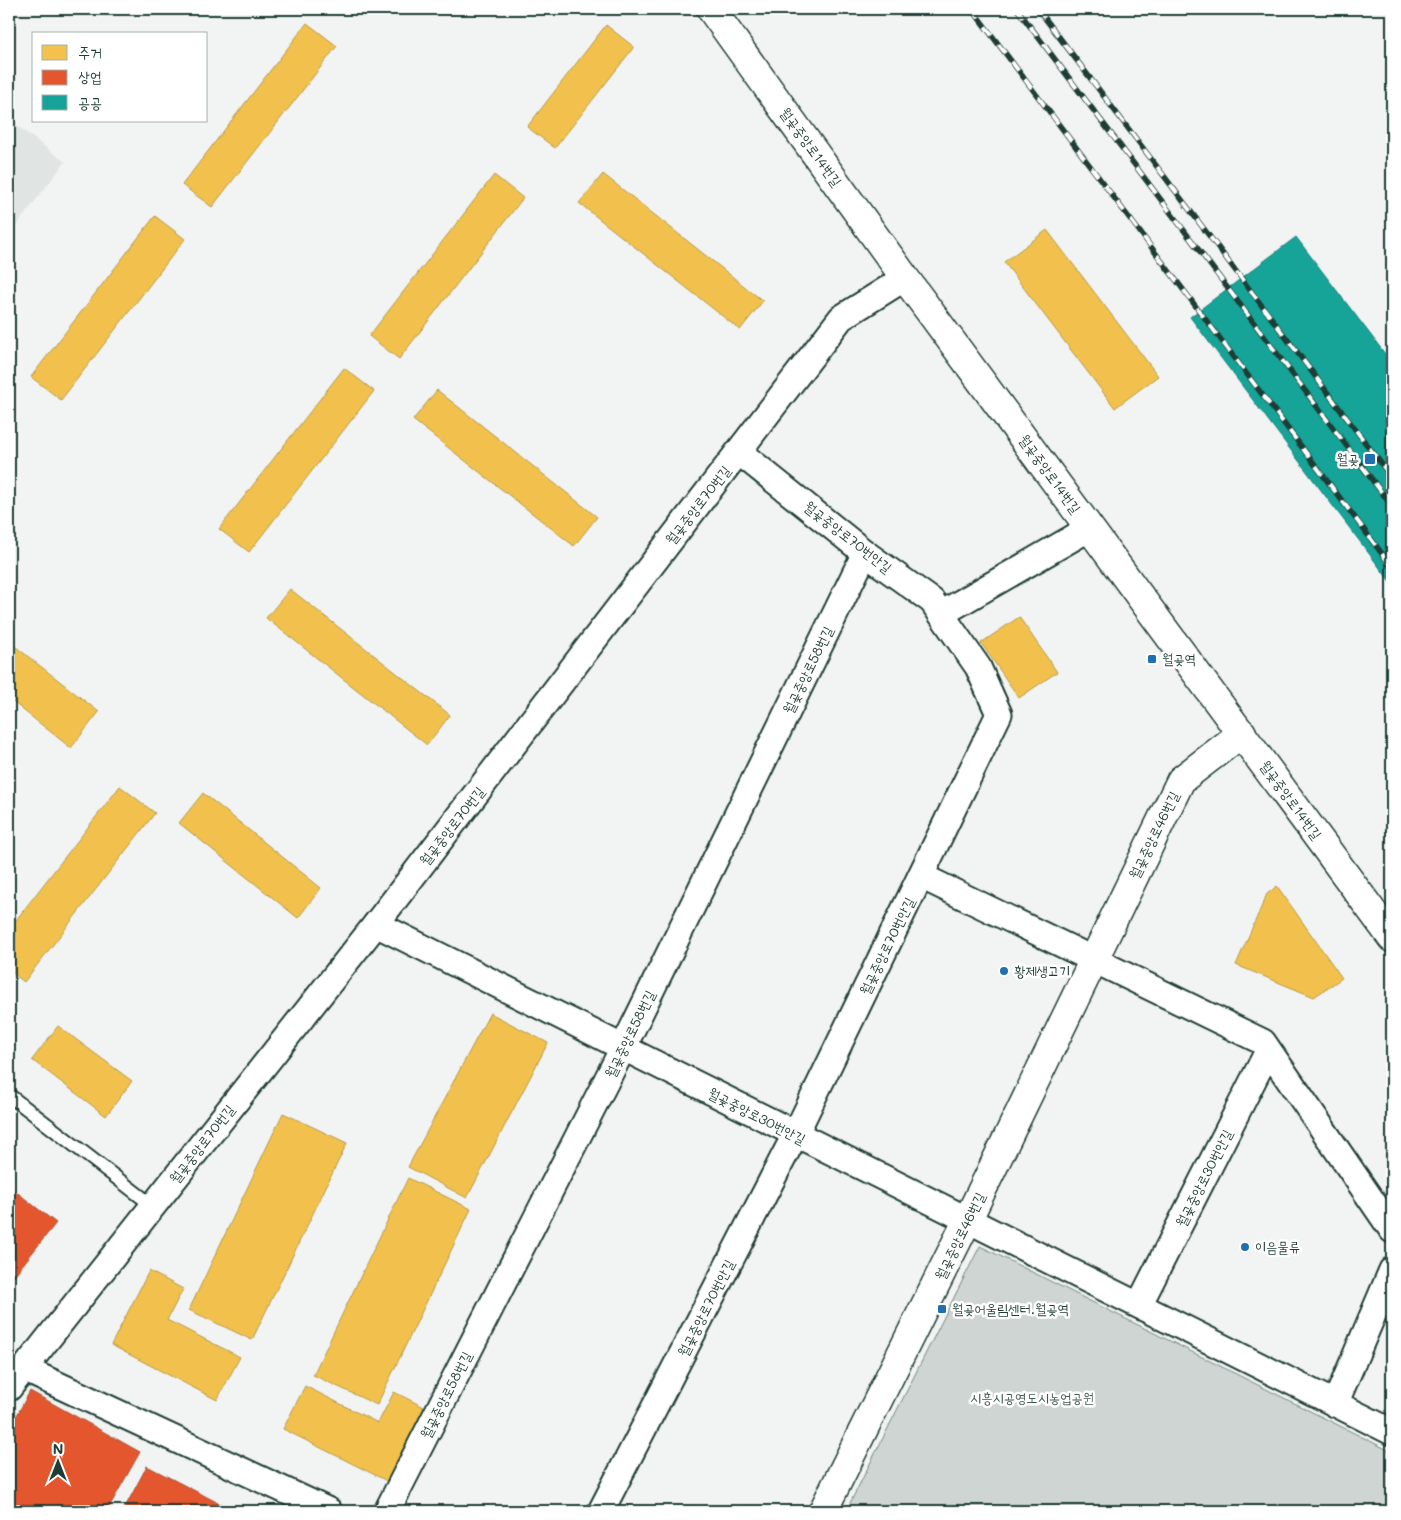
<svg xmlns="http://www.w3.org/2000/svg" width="1401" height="1520" font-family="Mali,'Poor Story',sans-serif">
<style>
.built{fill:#e0e4e3}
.green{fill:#ced5d3;stroke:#768984}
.homes{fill:#f2c14e;stroke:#b39946}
.shops{fill:#e4572e;stroke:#a94f30}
.public{fill:#17a398;stroke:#19847a}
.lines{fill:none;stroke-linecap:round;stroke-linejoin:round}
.service-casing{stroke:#1f3d34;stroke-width:16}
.minor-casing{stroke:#1f3d34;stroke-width:29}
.tertiary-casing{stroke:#1f3d34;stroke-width:31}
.service{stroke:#fff;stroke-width:12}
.minor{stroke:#fff;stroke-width:25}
.tertiary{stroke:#fff;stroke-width:28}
.rail-casing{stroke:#1f3d34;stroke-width:5.5}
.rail{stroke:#fff;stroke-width:4;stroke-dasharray:11;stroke-linecap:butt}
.poi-dot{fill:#1f6fb2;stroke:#fff;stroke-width:2}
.labels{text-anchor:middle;stroke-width:5;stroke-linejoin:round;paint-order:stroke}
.street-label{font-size:14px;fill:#1f3d34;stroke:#fff}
.poi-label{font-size:14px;fill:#1f3d34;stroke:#fff;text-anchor:start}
.park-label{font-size:14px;fill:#425b54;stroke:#fff}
</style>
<rect width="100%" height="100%" fill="#f2f3f3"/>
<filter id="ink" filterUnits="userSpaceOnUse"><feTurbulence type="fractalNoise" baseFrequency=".02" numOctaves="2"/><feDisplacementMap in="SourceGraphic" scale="10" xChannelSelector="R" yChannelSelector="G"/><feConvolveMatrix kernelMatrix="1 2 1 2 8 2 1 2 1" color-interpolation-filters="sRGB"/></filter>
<g filter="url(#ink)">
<path class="built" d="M9,120l56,42 -56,73z"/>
<path class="green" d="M980,1246l412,206v59h-546z"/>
<g class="homes">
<path d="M307,23l30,23 -125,161 -30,-22z"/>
<path d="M606,25l28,22 -79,101 -28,-21z"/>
<path d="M603,174l160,127 -23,29 -161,-127z"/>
<path d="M494,175l29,23 -124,161 -30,-23z"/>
<path d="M155,216l30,23 -124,161 -30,-23z"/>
<path d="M1047,230l111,146 -43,32 -111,-146z"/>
<path d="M344,368l30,23 -125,161 -30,-23z"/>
<path d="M437,390l160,127 -23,29 -161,-126z"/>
<path d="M290,589l160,126 -23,30 -161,-127z"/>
<path d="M1019,617l38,55 -38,26 -38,-55z"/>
<path d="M16,647l83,65 -28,36 -62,-49v-43z"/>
<path d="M120,786l35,27 -131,169 -15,-12v-41z"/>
<path d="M203,793l118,95 -23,30 -119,-95z"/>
<path d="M1277,886l65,92 -28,19 -78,-32 31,-71z"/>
<path d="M490,1013l58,30 -81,155 -59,-31z"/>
<path d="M58,1026l74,55 -26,35 -74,-56z"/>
<path d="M283,1113l64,30 -95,197 -63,-30z"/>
<path d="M408,1178l63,31 -94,196 -64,-30z"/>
<path d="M149,1271l34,18 -16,31 73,37 -23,43 -106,-55z"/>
<path d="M305,1386l73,37 16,-31 34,17 -37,74 -108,-54z"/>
</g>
<g class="shops">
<path d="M9,1186l47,37 -47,59z"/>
<path d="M30,1391l110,61 -33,59h-98v-81z"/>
<path d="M147,1466l87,45h-111z"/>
</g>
<path class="public" d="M1296,237l96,126v221l-202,-267z"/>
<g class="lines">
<defs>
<path id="service" d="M9,1095l144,111"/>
<g id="minor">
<path d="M941,614l149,-86"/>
<path d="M921,876l342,166 129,188"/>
<path d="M376,924l1016,508"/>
<path d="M1139,1305l129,-254"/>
<path d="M24,1369l305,142"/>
<path d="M9,1388l367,-464 465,-606 64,-40"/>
<path d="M1335,1404l57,-134"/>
<path d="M387,1511l236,-463 242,-495"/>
<path d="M601,1511l194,-376 204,-421 -21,-47 -46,-66 -67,-48 -126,-101"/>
</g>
<g id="tertiary">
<path d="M711,9l194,269 487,660"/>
<path d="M823,1511l144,-290 214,-441 61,-47"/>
</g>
</defs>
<use href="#service" class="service-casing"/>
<use href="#minor" class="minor-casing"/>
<use href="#tertiary" class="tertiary-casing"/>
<use href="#service" class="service"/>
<use href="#minor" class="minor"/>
<use href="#tertiary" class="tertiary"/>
<defs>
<g id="rail">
<path d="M972,9l420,558"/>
<path d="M1017,9l375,497"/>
<path d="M1038,9l354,469"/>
</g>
</defs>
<use href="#rail" class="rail-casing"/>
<use href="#rail" class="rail"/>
</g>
</g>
<g class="poi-dot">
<rect x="1364" y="453" width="12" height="12" rx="2.5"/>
<rect x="1147" y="654" width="10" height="10" rx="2.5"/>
<circle cx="1004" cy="971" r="5"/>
<circle cx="1245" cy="1247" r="5"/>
<rect x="937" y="1304" width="10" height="10" rx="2.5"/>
</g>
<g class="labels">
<g class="street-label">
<text transform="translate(811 147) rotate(54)" y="5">월곶중앙로14번길</text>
<text transform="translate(1050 474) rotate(54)" y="5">월곶중앙로14번길</text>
<text transform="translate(698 505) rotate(-52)" y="5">월곶중앙로70번길</text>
<text transform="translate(848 537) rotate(38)" y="5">월곶중앙로70번안길</text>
<text transform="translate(808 670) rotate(-64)" y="5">월곶중앙로58번길</text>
<text transform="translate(1291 800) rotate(54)" y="5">월곶중앙로14번길</text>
<text transform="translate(452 826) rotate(-52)" y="5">월곶중앙로70번길</text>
<text transform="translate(1154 835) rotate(-64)" y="5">월곶중앙로46번길</text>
<text transform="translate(887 946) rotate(-64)" y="5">월곶중앙로70번안길</text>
<text transform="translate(630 1034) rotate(-64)" y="5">월곶중앙로58번길</text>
<text transform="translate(757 1116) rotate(27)" y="5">월곶중앙로30번안길</text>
<text transform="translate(202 1144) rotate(-52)" y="5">월곶중앙로70번길</text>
<text transform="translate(1204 1178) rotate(-63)" y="5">월곶중앙로30번안길</text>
<text transform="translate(960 1236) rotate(-64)" y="5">월곶중앙로46번길</text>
<text transform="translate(706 1308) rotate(-63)" y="5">월곶중앙로70번안길</text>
<text transform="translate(446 1395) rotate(-63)" y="5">월곶중앙로58번길</text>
</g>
<g class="poi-label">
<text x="1359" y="464" text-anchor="end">월곶</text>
<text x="1162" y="664">월곶역</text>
<text x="1014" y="976">황제생고기</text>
<text x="1255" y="1252">이음물류</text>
<text x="952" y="1314">월곶어울림센터.월곶역</text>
</g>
<g class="park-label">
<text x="1032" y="1403">시흥시공영도시농업공원</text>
</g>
</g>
<rect width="1401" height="1520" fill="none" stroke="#fff" stroke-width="30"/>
<rect x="15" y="15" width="1371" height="1490" fill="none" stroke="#1f3d34" stroke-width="2" filter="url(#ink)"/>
<rect x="32" y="32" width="175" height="90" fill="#ffffff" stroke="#a5b1ae"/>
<rect x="42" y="45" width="25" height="15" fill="#f2c14e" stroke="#a5b1ae"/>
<text x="78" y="58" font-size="15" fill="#1f3d34">주거</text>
<rect x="42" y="70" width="25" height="15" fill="#e4572e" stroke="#a5b1ae"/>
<text x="78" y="82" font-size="15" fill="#1f3d34">상업</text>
<rect x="42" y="95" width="25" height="15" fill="#17a398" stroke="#a5b1ae"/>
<text x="78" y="108" font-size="15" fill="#1f3d34">공공</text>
<g transform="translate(58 1462)" stroke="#ffffff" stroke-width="4" paint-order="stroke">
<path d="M0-4L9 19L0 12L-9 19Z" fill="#1f3d34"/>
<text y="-8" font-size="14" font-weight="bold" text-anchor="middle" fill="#1f3d34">N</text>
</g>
</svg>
